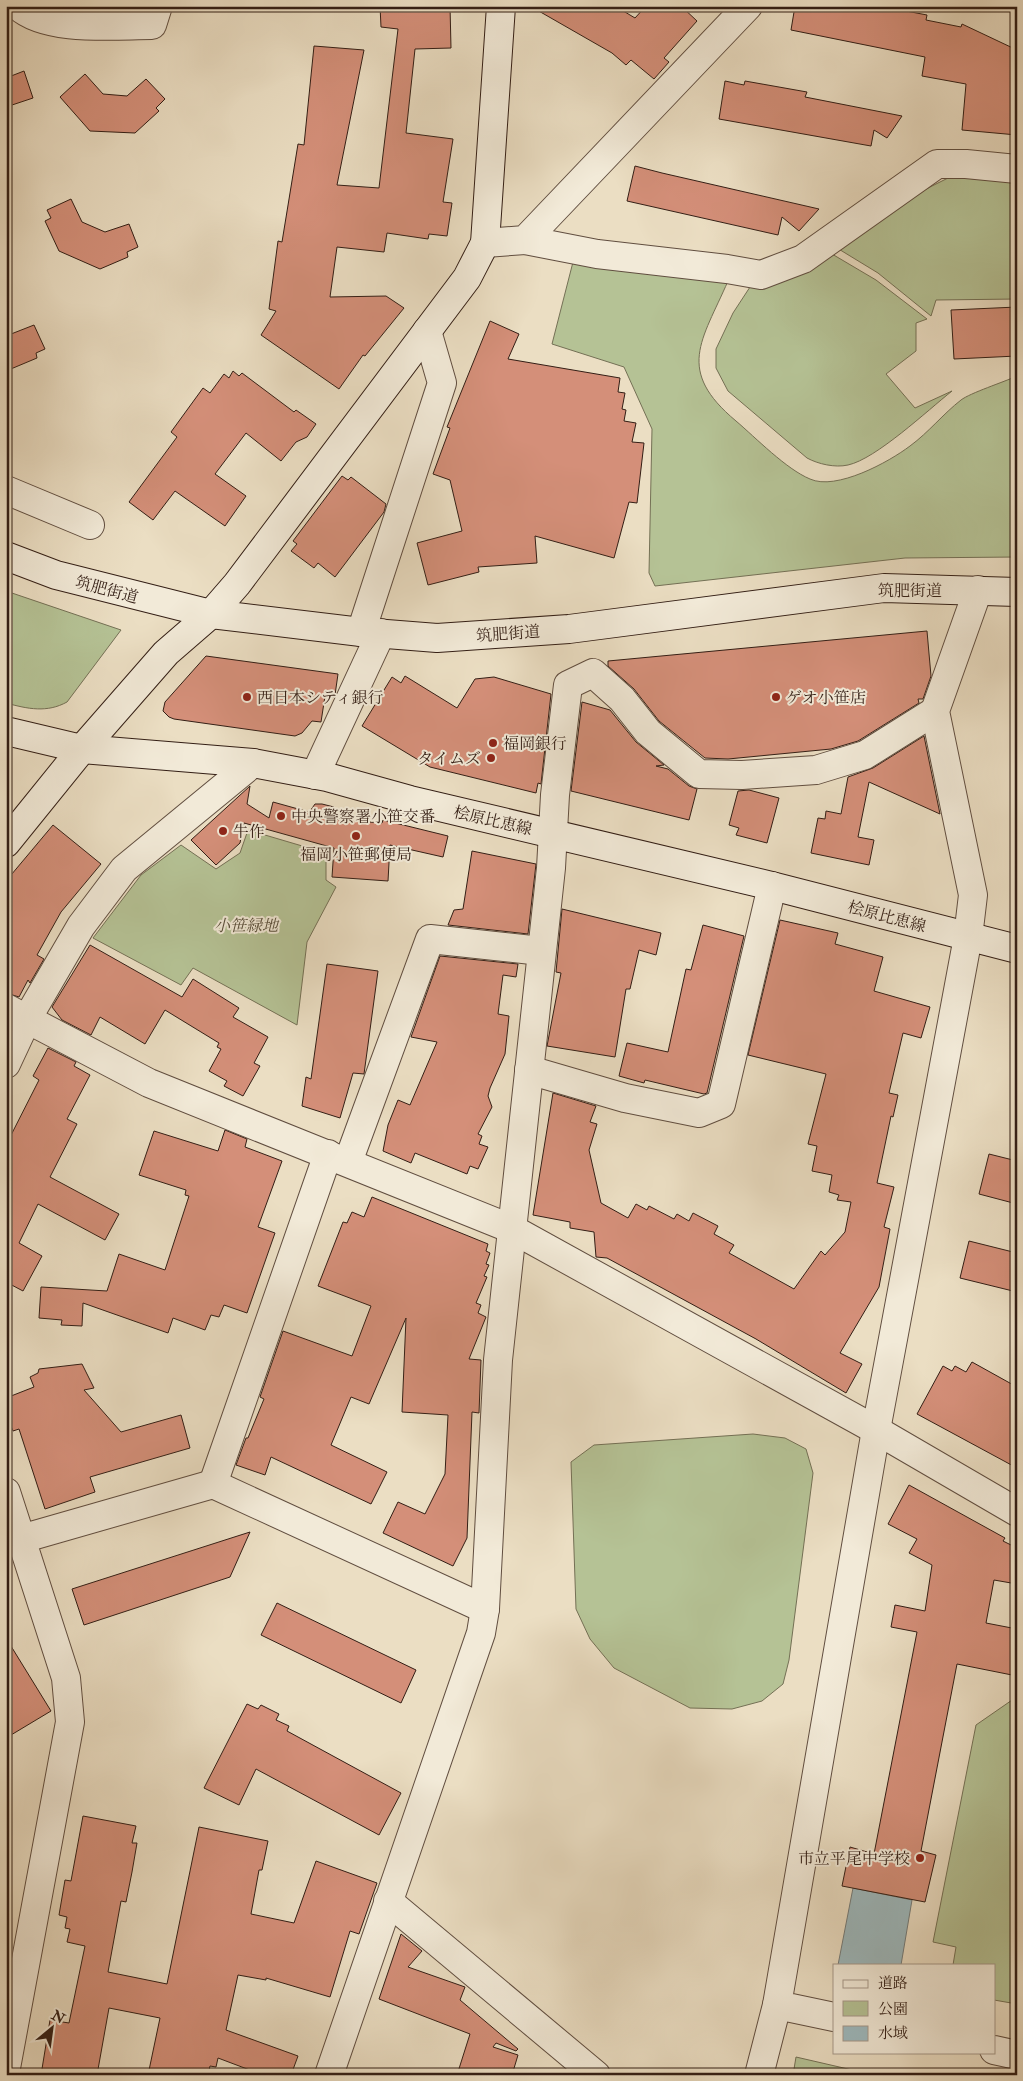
<svg xmlns="http://www.w3.org/2000/svg" width="1023" height="2081" font-family="'IM FELL Double Pica','Noto Serif JP',serif">
<style>
.green{fill:#b5c295;stroke:#747055}
.water{fill:#9db9be;stroke:#737b7a}
.building{fill:#d48f79;stroke:#331e15}
.lines{fill:none;stroke-linecap:round;stroke-linejoin:round}
.street-casing{stroke:#614e40;stroke-width:30}
.secondary-casing{stroke:#331e15;stroke-width:30}
.street{stroke:#f2ead8;stroke-width:28}
.secondary{stroke:#f2ead8;stroke-width:28}
.poi-dot{fill:#8f2418;stroke:#f2ead8;stroke-width:2}
.labels{text-anchor:middle;stroke-width:4;stroke-linejoin:round;paint-order:stroke}
.street-label{font-size:16px;fill:#331e15;stroke:#f2ead8}
.poi-label{font-size:16px;fill:#331e15;stroke:#f2ead8;text-anchor:start}
.park-label{font-size:16px;font-style:italic;fill:#5a4f3b;stroke:#f2ead8}
</style>
<rect width="100%" height="100%" fill="#ebdec3"/>
<filter id="stains"><feTurbulence type="fractalNoise" baseFrequency=".004" numOctaves="4"/><feColorMatrix values="0 0 0 0 .2 0 0 0 0 .09 0 0 0 0 .02 0 0 0 .5 -.17"/></filter>
<radialGradient id="worn" r=".72"><stop offset=".6" stop-color="#630" stop-opacity="0"/><stop offset="1" stop-color="#630" stop-opacity=".3"/></radialGradient>
<g class="green">
<path d="M950,177l67,5v117l-81,1 -5,16 -53,-43 -41,-25 89,-59z"/>
<path d="M832,254l44,26 51,39 -11,4v28l-30,23 29,34 37,-17c-24,19 -76,68 -104,74 -13,3 -30,-1 -41,-7l-79,-67 -12,-23v-19l17,-36 17,-26z"/>
<path d="M573,262l155,19c-26,60 -53,89 8,140 20,17 50,48 74,58 26,12 79,-17 100,-33 19,-14 33,-32 51,-46 9,-7 43,-18 56,-24v181l-112,1 -250,28 -6,-13 3,-144 -28,-62 -72,-23z"/>
<path d="M6,591l115,39 -54,72c-20,11 -39,7 -61,1z"/>
<path d="M248,830l78,23v27l10,7 -29,55 -10,83 -104,-57 -12,17 -88,-47 48,-63 40,-30 35,24 24,-16z"/>
<path d="M753,1434l32,4 21,11 7,24 -24,187 -6,24 -21,17 -30,8 -42,-1 -76,-40 -24,-29 -14,-30 -5,-147 23,-17z"/>
<path d="M1015,1698h2v306l-23,-4v-35h-41l3,-18 -23,-5 43,-217z"/>
<path d="M796,2057l78,18h-81z"/>
</g>
<path class="water" d="M853,1888l59,12 -11,65h-63z"/>
<g class="building">
<path d="M380,6h70l1,42 -36,1 -9,84 47,6 -10,63 9,1 -5,33 -18,-2 -1,5 -41,-6 -3,19 -47,-5 -7,50 56,-1 18,12 -39,48 -2,-1 -24,34 -78,-54 15,-24 -7,-2 9,-68 4,1 16,-98 6,1 10,-99 50,4 -27,135 42,3 19,-159 -17,-2z"/>
<path d="M530,6h85l20,12 11,-12h35l16,15 -33,37 5,4 -15,17 -23,-19 -5,5 -14,-12z"/>
<path d="M795,6h85l47,9 -1,5 35,7 1,-3 55,26v85l-55,-5 4,-46 -44,-8 3,-19 -134,-27z"/>
<path d="M24,71l9,27 -27,9v-29z"/>
<path d="M85,74l18,20 24,2 19,-17 19,20 -9,9 3,3 -24,22 -45,-2 -30,-34z"/>
<path d="M725,81l19,4 1,-4 62,11 -2,5 97,19 -15,22 -13,-8 -3,16 -152,-27z"/>
<path d="M635,166l27,7 157,36 -20,22 -17,-14 -4,18 -151,-34z"/>
<path d="M71,199l11,23 23,10 24,-8 9,23 -11,5 1,5 -28,12 -41,-18 -14,-30 6,-3 -4,-8z"/>
<path d="M1017,307v49l-63,3 -3,-49z"/>
<path d="M490,321l29,13 -11,25 112,19 -2,14 7,1 -3,16 4,1 -2,11 12,2 -4,19 12,1 -7,60 -8,-1 -15,56 -79,-22 2,27 -59,4 1,5 -51,13 -11,-42 45,-12 -12,-51 -17,-6 17,-46 -3,-1z"/>
<path d="M34,325l11,24 -9,4 1,5 -31,13v-35z"/>
<path d="M233,371l6,5 3,-3 52,39 2,-2 20,14 -9,13 -11,5 -15,19 -35,-28 -31,41 31,22 -21,30 -50,-35 -22,29 -24,-18 48,-65 -6,-5 32,-44 7,5 14,-19 5,4z"/>
<path d="M342,476l6,4 3,-3 35,27 -2,8 -49,65 -17,-14 -4,5 -23,-17 6,-7 -4,-3z"/>
<path d="M927,631l4,45 -8,23h-5l1,4 -61,38 -27,8 -103,10 -23,-1 -46,-37 -25,-32 -26,-23v-5z"/>
<path d="M206,656l132,18 -3,21 -1,2 -9,-1 -4,26 -9,-1 -10,12 -7,3 -121,-17 -5,-2 -6,-6 2,-9z"/>
<path d="M405,676l52,32 18,-29 19,-2 57,17 -10,90 -3,-1 -2,10 -106,-26 -68,-41 30,-49 9,6z"/>
<path d="M582,702l28,8 26,32 28,23 -8,1 12,3 21,17 8,3 -8,31 -118,-29z"/>
<path d="M924,736l16,78 -71,-32 -11,55 16,3 -5,25 -58,-12 7,-35 7,1 1,-8 15,3 7,-37 25,-9z"/>
<path d="M250,786l-3,18 22,14 4,-16 36,10 -1,2 7,-10h7l12,3 -3,12 51,4 1,-3 65,16 -5,21 -53,-12 -2,36 -56,-4 2,-29 -90,-25 -4,20 -24,22 -25,-25z"/>
<path d="M749,790l30,8 -12,45 -31,-8 3,-7 -10,-3 9,-34z"/>
<path d="M53,825l48,39 -40,48 -24,43 7,4 -14,24 -2,-3 -9,17 -13,-4v-112z"/>
<path d="M472,851l64,13 -8,70 -80,-9 6,-15 9,-1z"/>
<path d="M562,909l99,24 -5,22 -17,-5 -9,39h-4l-11,68 -68,-11 14,-73 -5,-1z"/>
<path d="M780,920l58,13 -3,11 48,13 -9,34 56,16 -9,31 -18,-5 -14,60 9,2 -5,22 -2,-1 -14,67 17,4 -10,40 6,2 -11,58 -39,66 22,11 -16,29 -90,-54 -149,-81 -11,-1 -2,-25 -24,-4v-6l-37,-7 20,-122 43,13 -6,16 7,2 -8,26 12,53 27,15 8,-14 11,6 2,-4 25,13 3,-5 12,7 4,-8 25,13 -4,8 20,11 -5,8 65,36 27,-38 4,4 20,-23 6,-30 -14,-2 2,-5 -10,-3 3,-17 -20,-4 5,-25 -9,-2 18,-70 -78,-19z"/>
<path d="M703,925l41,11 -37,157 -3,1 -59,-14 -1,3 -25,-7 8,-33 41,9 18,-83 5,1z"/>
<path d="M90,945l92,52 11,-18 46,29 -6,9 35,20 -14,26 6,3 -17,30 -19,-10 3,-5 -18,-10 12,-22 -4,-2 2,-4 -54,-33 -20,34 -45,-27 -9,18 -29,-15 -10,-13z"/>
<path d="M440,956l78,8 -2,13 -13,-2 -5,39 11,2 -4,38 -15,34 -2,8 4,11 -14,27 4,2 -3,8 9,3 -10,22 -8,-3 -3,8 -52,-21 -4,10 -28,-12 5,-26 10,-25 12,5 27,-63 -26,-5z"/>
<path d="M327,964l51,7 -14,103 -11,-1 -13,45 -38,-12 4,-29 5,2z"/>
<path d="M48,1048l28,14 -2,4 16,9 -23,44 10,5 -27,53 69,37 -14,26 -67,-36 -19,39 23,13 -19,35 -17,-9v-137l33,-65 -6,-4z"/>
<path d="M225,1130l22,9 -2,8 37,14 -24,66 17,6 -28,80 -23,-8 -5,12 -8,-2 -6,15 -32,-12 -5,15 -85,-30 -1,23 -21,-1 1,-5 -23,-2 2,-31 66,4 12,-37 46,16 24,-74 -4,-1 1,-5 -47,-15 15,-44 64,20z"/>
<path d="M989,1154l28,7v43l-38,-10z"/>
<path d="M372,1197l116,47 -2,7 4,2 -4,11 3,1 -5,11 3,1 -11,26 5,2 -3,8 8,4 -17,42 12,1 -2,53 -7,-1 -5,126 -14,28 -70,-33 15,-31 27,12 20,-40 3,-59 -46,-3 4,-94 -37,86 -18,-7 -20,48 56,27 -16,32 -100,-47 -6,18 -29,-10 10,-27h2l16,-39 -4,-2 23,-66 69,25 19,-50 -53,-20 25,-64 4,1 5,-11 12,5z"/>
<path d="M969,1241l48,12v39l-57,-14z"/>
<path d="M972,1362l45,25v81l-100,-54 26,-48 9,5 3,-5 11,6z"/>
<path d="M82,1364l12,24 -10,2 37,42 60,-17 9,33 -100,29 5,15 -50,17 -26,-80 -6,2 -7,-17v-16l28,-11 -4,-10 8,-4 1,-4z"/>
<path d="M909,1485l96,53 -2,3 14,7v36l-23,-4 -8,43 31,6v47l-60,-12 -36,187 15,4 -11,47 -83,-16 8,-39 24,7 43,-222 -26,-5 4,-22 30,6 7,-46 -23,-12 8,-14 -29,-15z"/>
<path d="M250,1532l-20,45 -146,48 -12,-36z"/>
<path d="M277,1603l139,67 -15,33 -140,-68z"/>
<path d="M6,1638l45,73 -45,27z"/>
<path d="M247,1704l11,5 3,-4 18,9 -3,6 13,6 -2,5 114,62 -22,42 -123,-66 -17,36 -35,-17z"/>
<path d="M83,1816l53,10 -4,17h5l-5,29 -6,30 -5,-1 -13,71 59,12 32,-157 69,14 -6,29h-3l-8,44 43,9 22,-62 61,22 -18,51 -9,-3 -20,66 -64,-19v2l-28,-5 -12,55 72,26 -7,19h-28l-45,-17 -2,9 -6,-1 -2,9h-60l12,-57 -51,-10 -12,67h-56l9,-55 19,3 16,-77 -18,-4 3,-13 -5,-1 2,-11 -8,-2 6,-35 6,1z"/>
<path d="M401,1934l21,17 -14,16 57,20 -5,13 58,49 -2,2 -20,-8 -3,4 25,8 -6,20h-55l13,-41 -91,-35z"/>
</g>
<g class="lines">
<defs>
<g id="street">
<path d="M18,6c29,26 96,19 134,19l6,-19"/>
<path d="M525,240l72,14 130,15 34,6 42,-16 134,-95h29l51,5"/>
<path d="M485,243l40,-3 223,-234"/>
<path d="M6,490l84,35"/>
<path d="M361,632l81,-249 -15,-52"/>
<path d="M315,775l66,-142"/>
<path d="M6,1008l143,75 363,146 364,201 141,82"/>
<path d="M6,1064l21,-45 54,-93 43,-57 129,-106"/>
<path d="M529,1070l96,28 74,15 22,-9 51,-218"/>
<path d="M348,1162l82,-223 111,12"/>
<path d="M213,1484l115,-330"/>
<path d="M6,1492l60,186 4,44 -64,346"/>
<path d="M21,1539l192,-55 272,125"/>
<path d="M388,1901l208,174"/>
<path d="M834,2017l-57,-12 99,-575 92,-493 5,-42 -38,-184 43,-121"/>
<path d="M994,2050l23,5"/>
<path d="M329,2075l152,-442 4,-24 13,-249 53,-492 4,-73 13,-110 25,-12 29,26 26,33 51,42 43,1 74,-5 49,-15 70,-44"/>
<path d="M759,2075l18,-70"/>
</g>
<g id="secondary">
<path d="M6,556l50,19 155,39 150,18 76,6 132,-9 315,-41 133,4"/>
<path d="M6,731l76,18 171,14 74,14 83,23 362,86 245,63"/>
<path d="M6,843l76,-94 84,-96 45,-39 26,-30 230,-306 18,-35 16,-237"/>
</g>
</defs>
<use href="#street" class="street-casing"/>
<use href="#secondary" class="secondary-casing"/>
<use href="#street" class="street"/>
<use href="#secondary" class="secondary"/>
</g>
<g class="poi-dot">
<circle cx="247" cy="697" r="5"/>
<circle cx="776" cy="697" r="5"/>
<circle cx="493" cy="743" r="5"/>
<circle cx="491" cy="758" r="5"/>
<circle cx="281" cy="816" r="5"/>
<circle cx="223" cy="831" r="5"/>
<circle cx="356" cy="836" r="5"/>
<circle cx="920" cy="1858" r="5"/>
</g>
<g class="labels">
<g class="street-label">
<text transform="translate(107 589) rotate(15)" y="6">筑肥街道</text>
<text x="910" y="596">筑肥街道</text>
<text transform="translate(508 633) rotate(-4)" y="6">筑肥街道</text>
<text transform="translate(493 820) rotate(13)" y="6">桧原比恵線</text>
<text transform="translate(887 916) rotate(15)" y="6">桧原比恵線</text>
</g>
<g class="poi-label">
<text x="257" y="703">西日本シティ銀行</text>
<text x="786" y="703">ゲオ小笹店</text>
<text x="503" y="749">福岡銀行</text>
<text x="481" y="764" text-anchor="end">タイムズ</text>
<text x="291" y="822">中央警察署小笹交番</text>
<text x="233" y="837">牛作</text>
<text x="356" y="860" text-anchor="middle">福岡小笹郵便局</text>
<text x="910" y="1864" text-anchor="end">市立平尾中学校</text>
</g>
<g class="park-label">
<text x="246" y="931">小笹緑地</text>
</g>
</g>
<rect width="1023" height="2081" fill="none" stroke="#ebdec3" stroke-width="25"/>
<rect x="8" y="8" width="1008" height="2066" fill="none" stroke="#331e15" stroke-width="2.5"/>
<rect x="12" y="12" width="998" height="2056" fill="none" stroke="#331e15"/>
<rect x="833" y="1964" width="162" height="90" fill="#f2ead8" stroke="#a6988a"/>
<rect x="843" y="1980" width="25" height="8" fill="#f2ead8" stroke="#a6988a"/>
<text x="878" y="1988" font-size="15" fill="#331e15">道路</text>
<rect x="843" y="2001" width="25" height="15" fill="#b5c295" stroke="#a6988a"/>
<text x="878" y="2014" font-size="15" fill="#331e15">公園</text>
<rect x="843" y="2026" width="25" height="15" fill="#9db9be" stroke="#a6988a"/>
<text x="878" y="2038" font-size="15" fill="#331e15">水域</text>
<g transform="translate(52 2028) rotate(29)" stroke="#f2ead8" stroke-width="4" paint-order="stroke">
<path d="M0-4L9 19L0 12L-9 19Z" fill="#331e15"/>
<text y="-8" font-size="14" font-weight="bold" text-anchor="middle" fill="#331e15">N</text>
</g>
<rect width="100%" height="100%" filter="url(#stains)"/>
<rect width="100%" height="100%" fill="url(#worn)"/>
</svg>
